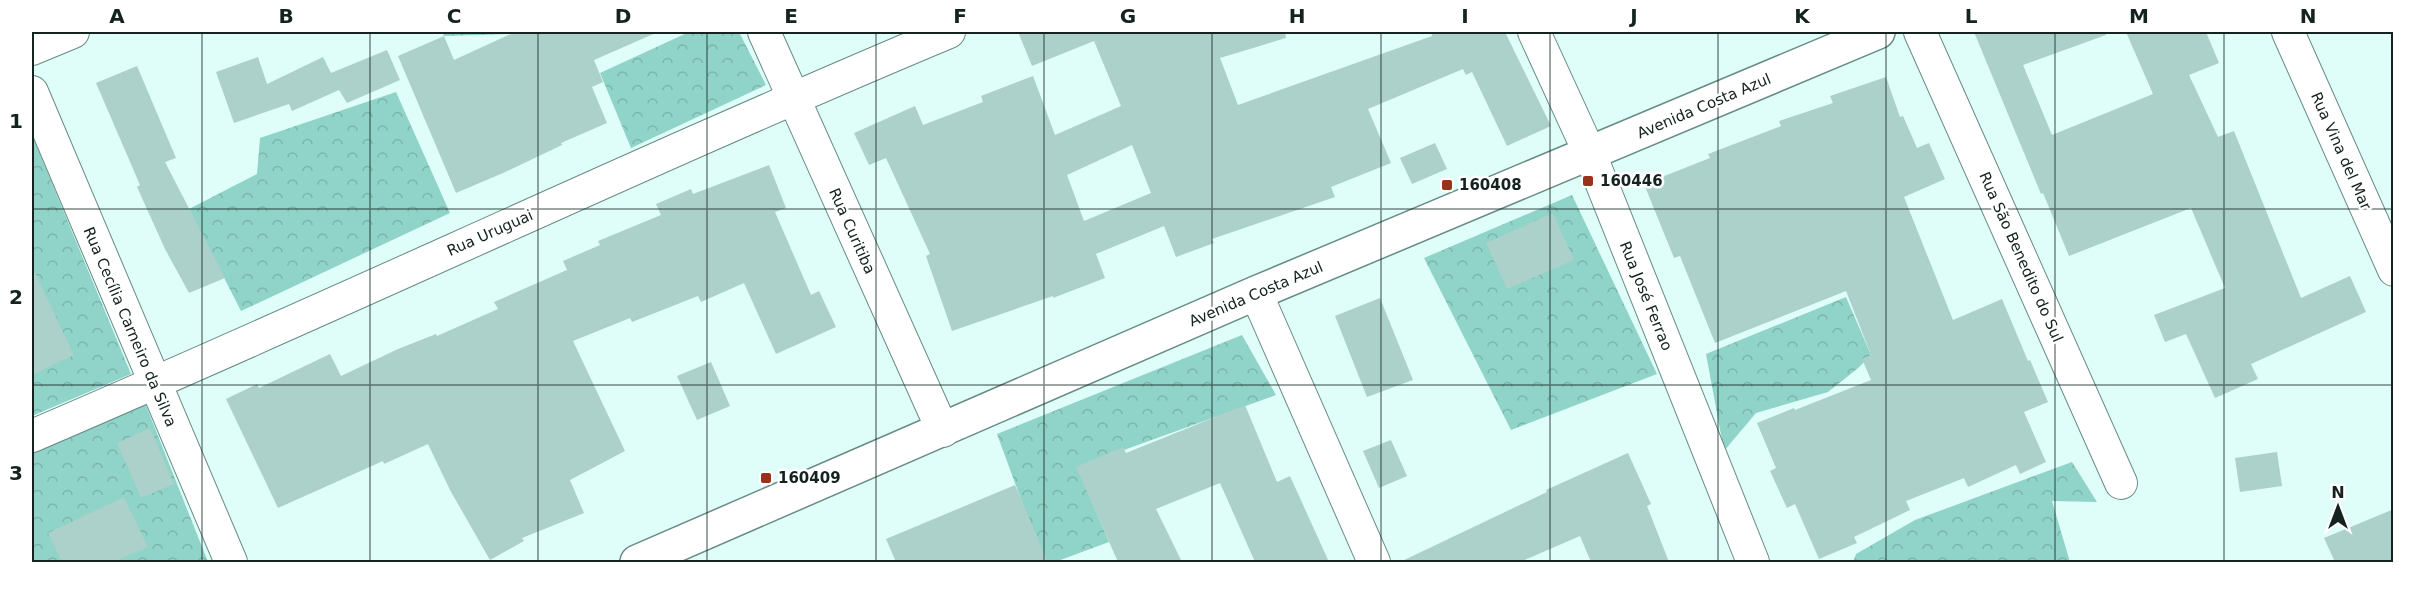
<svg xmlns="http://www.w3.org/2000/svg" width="2425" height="594" font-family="'DejaVu Sans',sans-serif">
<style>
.forest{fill:url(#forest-crowns)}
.building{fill:#abd1ca;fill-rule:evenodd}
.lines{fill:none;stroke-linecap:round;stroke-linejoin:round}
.street-casing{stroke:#678b85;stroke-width:34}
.secondary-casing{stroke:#678b85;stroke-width:36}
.street{stroke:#fff;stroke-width:32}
.secondary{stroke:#fff;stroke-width:33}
.grid{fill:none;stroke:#142220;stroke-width:1.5;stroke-opacity:0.55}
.poi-dot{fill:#9a311a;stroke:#fff;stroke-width:2}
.labels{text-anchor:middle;stroke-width:5;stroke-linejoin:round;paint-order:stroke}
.street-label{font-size:15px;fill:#142220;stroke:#fff}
.poi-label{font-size:15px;font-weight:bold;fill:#142220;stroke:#fff;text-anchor:start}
.neatline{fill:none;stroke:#142220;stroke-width:2}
.grid-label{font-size:20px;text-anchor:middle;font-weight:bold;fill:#142220}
</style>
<defs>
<pattern id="forest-crowns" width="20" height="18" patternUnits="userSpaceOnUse" patternTransform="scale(1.5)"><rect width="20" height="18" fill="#90d3c8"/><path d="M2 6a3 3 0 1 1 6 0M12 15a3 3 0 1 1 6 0" fill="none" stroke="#7bb5ac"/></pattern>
</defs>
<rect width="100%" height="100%" fill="#dffef9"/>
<g class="forest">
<path d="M442,32h67l1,2 -66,2z"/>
<path d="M689,32h50l27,53 -135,63 -31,-75z"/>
<path d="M396,92l54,121 -209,98 -52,-102 68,-35 3,-36z"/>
<path d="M32,135l99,239 -99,42z"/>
<path d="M1572,195l85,179 -146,56 -87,-172z"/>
<path d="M1846,297l25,58 -14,14 -29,23 -72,21 -32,38 -18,-97z"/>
<path d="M1242,335l34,60 -199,72 32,75 -54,20h-11l-47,-128z"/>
<path d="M145,403l63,159h-176v-111z"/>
<path d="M2072,462l25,40 -45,-1 18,61h-217l3,-8 59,-34z"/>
</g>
<g class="building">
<path d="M515,32h143l-64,28 9,22 -11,5 15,36 -46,20 1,2 -59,28 -47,20 -58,-137 46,-20 10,24z"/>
<path d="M1018,32h267l1,6 -66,20 18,47 194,-69 -1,-4h74l46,94 -44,20 -35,-74 -6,3 -3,-6 -95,40 23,54 -60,24 4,10 -123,42 2,4 -38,14 -12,-31 -68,28 9,24 -52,20v-2l-101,35 -26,-75 4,-2 -44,-96 -17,7 -15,-32 61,-27 8,19 60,-23 -2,-6 52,-20 22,59 66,-29 -27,-65 -62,25zM1132,145l19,48 -67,28 -17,-46z"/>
<path d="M1974,32h132v3l-83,30 29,70 101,-41 -27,-62h80l13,31 -30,12 29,62 16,-6 67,167 49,-22 16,36 -115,52 7,15 -43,19 -29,-64 -21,8 -11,-27 71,-27 -34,-80 -122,48 -26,-63 -2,1z"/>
<path d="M387,50l13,30 -53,23 -8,-13 -47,21 -3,-7 -55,19 -18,-51 42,-15 9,27 56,-27 8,16z"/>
<path d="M137,66l39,92 -11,4 60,116 -36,15 -24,-44 -28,-62 3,-2 -44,-102z"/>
<path d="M1886,77l14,40 3,-1 14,32 12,-5 16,36 -41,18 49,123 49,-21 26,62 2,-1 18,42 -24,10 22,50 -26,12 -4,-9 -48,22 -4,-9 -58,23 4,9 -56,27 3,6 -38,16 -24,-55 -8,4 -17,-37 6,-3 -19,-45 37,-15 1,2 76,-30 -9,-21 9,-4 -25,-64 -131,52 -35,-87 -6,2 -30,-74 66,-26 -2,-4 73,-28 -2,-5 54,-18 -3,-7z"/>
<path d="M1435,143l12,26 -35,15 -12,-26z"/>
<path d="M769,165l17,43 -11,4 36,83 8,-4 17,36 -60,27 -32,-71 -43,19 -3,-6 -66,26 -2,-4 -57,23 52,110 -55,29 14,33 -62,25 2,3 -34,19 -40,-70 -22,-46 -44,20 -1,-3 -105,47 -52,-109 31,-15 2,4 71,-34 11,22 57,-27 38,-15 1,2 61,-27 -4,-7 73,-32 -4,-9 37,-16 -2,-4 63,-26 -5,-11 35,-15 2,5z"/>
<path d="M1553,213l21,47 -67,29 -21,-46z"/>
<path d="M32,266l42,89 -42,20z"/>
<path d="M1380,298l33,82 -46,17 -32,-81z"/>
<path d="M711,362l19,44 -33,14 -20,-44z"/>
<path d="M1245,405l32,77 13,-6 39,86h-74l-35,-79 -64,26 26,53h-64l-42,-95 47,-20 3,6z"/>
<path d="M150,428l24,56 -33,14 -24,-55z"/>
<path d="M1391,440l16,36 -28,12 -16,-37z"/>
<path d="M2277,452l5,34 -42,6 -5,-34z"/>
<path d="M1628,453l23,51 -4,2 22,56h-78l-11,-26 -60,26h-120l147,-70 -1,-2z"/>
<path d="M1015,485l33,77h-152l-10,-23z"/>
<path d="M124,497l24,50 -35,15h-51l-14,-29z"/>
<path d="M2394,509v53h-59l-11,-24z"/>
</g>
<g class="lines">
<defs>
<g id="street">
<path d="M764,32l179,399"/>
<path d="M1534,32l56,122 163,408"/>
<path d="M1920,32l201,451"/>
<path d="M2288,32l106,238"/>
<path d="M32,49l41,-17"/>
<path d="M32,92l199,470"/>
<path d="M1256,293l118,269"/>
<path d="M32,436c307,-131 609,-275 917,-404"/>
</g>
<path id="secondary" d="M637,562l619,-269 622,-261"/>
</defs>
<use href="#street" class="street-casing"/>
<use href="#secondary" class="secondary-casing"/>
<use href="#street" class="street"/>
<use href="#secondary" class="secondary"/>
</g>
<path class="grid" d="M202,32v530M370,32v530M538,32v530M707,32v530M876,32v530M1044,32v530M1212,32v530M1381,32v530M1550,32v530M1718,32v530M1886,32v530M2055,32v530M2224,32v530M32,209h2362M32,385h2362"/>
<g class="poi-dot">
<rect x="1582" y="175" width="12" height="12" rx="3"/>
<rect x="1441" y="179" width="12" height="12" rx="3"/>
<rect x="760" y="472" width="12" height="12" rx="3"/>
</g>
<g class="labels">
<g class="street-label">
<text transform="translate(1704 106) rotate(-23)" y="5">Avenida Costa Azul</text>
<text transform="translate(2341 151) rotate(66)" y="5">Rua Vina del Mar</text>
<text transform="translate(852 231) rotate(66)" y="5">Rua Curitiba</text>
<text transform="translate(490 233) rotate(-24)" y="5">Rua Uruguai</text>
<text transform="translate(2021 257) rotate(66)" y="5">Rua São Benedito do Sul</text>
<text transform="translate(1256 294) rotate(-23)" y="5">Avenida Costa Azul</text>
<text transform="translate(1646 296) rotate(68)" y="5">Rua José Ferrao</text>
<text transform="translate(130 327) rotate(67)" y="5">Rua Cecília Carneiro da Silva</text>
</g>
<g class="poi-label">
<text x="1600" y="186">160446</text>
<text x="1459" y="190">160408</text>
<text x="778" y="483">160409</text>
</g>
</g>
<rect width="2425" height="594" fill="none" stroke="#ffffff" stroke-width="66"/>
<g transform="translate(2338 507)" stroke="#ffffff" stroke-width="4.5" paint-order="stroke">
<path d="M0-4.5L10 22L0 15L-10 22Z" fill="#142220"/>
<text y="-9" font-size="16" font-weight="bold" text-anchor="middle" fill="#142220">N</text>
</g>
<rect x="33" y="33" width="2359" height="528" class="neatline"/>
<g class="grid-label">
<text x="117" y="23">A</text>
<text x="286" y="23">B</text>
<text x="454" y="23">C</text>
<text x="623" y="23">D</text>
<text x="791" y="23">E</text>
<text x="960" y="23">F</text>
<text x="1128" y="23">G</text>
<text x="1297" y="23">H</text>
<text x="1465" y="23">I</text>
<text x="1634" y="23">J</text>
<text x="1802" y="23">K</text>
<text x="1971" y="23">L</text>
<text x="2139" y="23">M</text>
<text x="2308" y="23">N</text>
<text x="16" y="128">1</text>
<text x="16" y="304">2</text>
<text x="16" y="480">3</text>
</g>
</svg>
